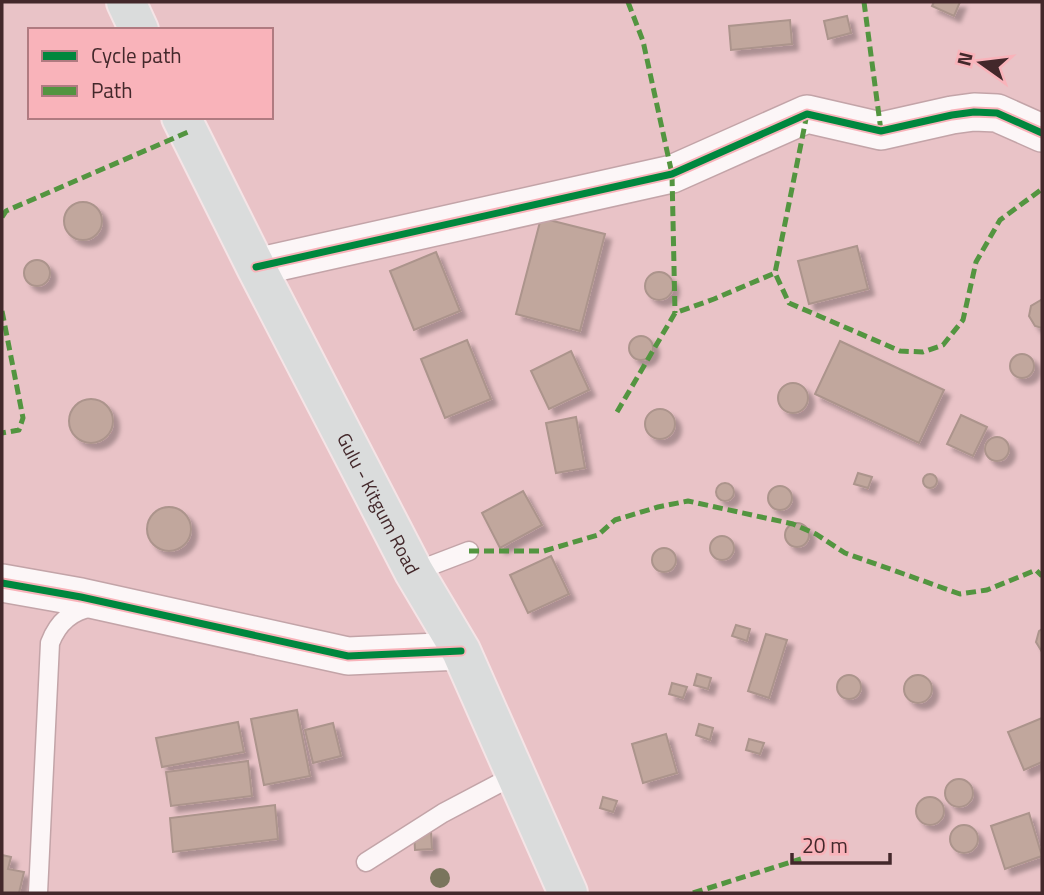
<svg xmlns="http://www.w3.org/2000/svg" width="1044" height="895" font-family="'Titillium Web',sans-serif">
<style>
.building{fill:#c1a79d;stroke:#ac948c;stroke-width:2;filter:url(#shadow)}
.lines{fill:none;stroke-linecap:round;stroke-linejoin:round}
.lane-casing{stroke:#c3a4a8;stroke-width:21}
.street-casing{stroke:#c3a4a8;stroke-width:40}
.primary-casing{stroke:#f5e4e6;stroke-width:42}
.lane{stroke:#fcf6f7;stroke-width:18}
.street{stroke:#fcf6f7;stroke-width:37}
.primary{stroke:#dadcdc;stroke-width:38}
.quiet{stroke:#539540;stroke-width:5;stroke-dasharray:10 5;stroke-linecap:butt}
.cycleway-casing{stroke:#f9b3ba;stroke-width:11}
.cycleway{stroke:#00873e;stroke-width:7}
.tree{fill:#7a755d}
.labels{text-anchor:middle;stroke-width:5;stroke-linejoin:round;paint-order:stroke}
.street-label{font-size:19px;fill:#43282b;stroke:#f9b3ba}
</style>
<defs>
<filter id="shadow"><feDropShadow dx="6" dy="6" stdDeviation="2" flood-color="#0004"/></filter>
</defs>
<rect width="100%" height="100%" fill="#e9c3c7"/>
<g class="building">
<path d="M934,2h26l-6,14 -22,-10z"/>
<path d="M847,16l4,17 -23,6 -4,-18z"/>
<path d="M790,20l2,24 -61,6 -2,-24z"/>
<circle cx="83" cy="221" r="19"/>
<path d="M541,218l64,16 -25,97 -64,-17z"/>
<path d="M857,246l11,43 -59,15 -11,-43z"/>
<path d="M436,252l24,59 -46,19 -24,-59z"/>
<circle cx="37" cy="273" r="13"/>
<circle cx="659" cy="286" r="14"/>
<path d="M1041,300h1v28l-7,-2 -6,-10 2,-10z"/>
<circle cx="641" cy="348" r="12"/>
<path d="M467,340l24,59 -46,19 -24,-59z"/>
<path d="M840,341l104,49 -25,53 -104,-49z"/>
<path d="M571,351l18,39 -40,19 -18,-38z"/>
<circle cx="1022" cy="366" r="12"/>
<circle cx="793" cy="398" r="15"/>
<circle cx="91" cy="421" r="22"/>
<circle cx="660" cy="424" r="15"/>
<path d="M961,415l26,12 -14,29 -26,-12z"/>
<path d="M576,417l9,51 -29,5 -10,-50z"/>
<circle cx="997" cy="449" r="12"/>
<path d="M858,473l14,4 -4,11 -14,-4z"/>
<circle cx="930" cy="481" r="7"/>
<circle cx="725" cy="492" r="9"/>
<circle cx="780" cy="498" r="12"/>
<path d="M523,491l19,34 -42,23 -18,-35z"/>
<circle cx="169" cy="529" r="22"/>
<circle cx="797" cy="535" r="12"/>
<circle cx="722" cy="548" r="12"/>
<circle cx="664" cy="560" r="12"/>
<path d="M551,556l18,38 -41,19 -18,-38z"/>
<path d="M736,625l14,4 -3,12 -15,-5z"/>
<path d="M1042,629v23l-6,-10 3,-11z"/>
<path d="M766,634l21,6 -18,58 -21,-7z"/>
<path d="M697,674l14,4 -3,11 -14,-4z"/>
<circle cx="849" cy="687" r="12"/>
<circle cx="918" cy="689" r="14"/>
<path d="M672,683l15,4 -4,11 -14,-4z"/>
<path d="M297,710l13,66 -46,9 -13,-66z"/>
<path d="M1042,718v44l-18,8 -16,-38z"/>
<path d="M238,722l6,30 -82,15 -6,-29z"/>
<path d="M333,723l8,33 -28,7 -8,-33z"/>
<path d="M699,724l14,4 -3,12 -14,-5z"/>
<path d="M666,734l11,39 -34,10 -11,-39z"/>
<path d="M749,739l15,4 -4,11 -14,-4z"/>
<path d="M248,761l4,35 -81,10 -5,-34z"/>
<circle cx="959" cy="793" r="14"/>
<circle cx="930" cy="811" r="14"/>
<path d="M603,797l14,4 -4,11 -13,-4z"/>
<path d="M275,805l3,34 -105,13 -3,-34z"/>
<path d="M1029,813l13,43 -37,13 -14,-43z"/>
<circle cx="964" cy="839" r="14"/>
<path d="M431,831l1,18 -17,1 -1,-18z"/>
<path d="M2,855l9,2 -3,12 16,3 -5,21h-17z"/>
</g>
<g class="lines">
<defs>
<g id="lane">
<path d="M414,572l55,-21"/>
<path d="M366,862l77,-49 72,-38"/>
<path d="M38,893l12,-250c8,-21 22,-33 43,-36"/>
</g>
<g id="street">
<path d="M256,267l416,-93 135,-60 74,17 71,-16 22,-3 23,1 45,20"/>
<path d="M2,583l79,14 267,59 113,-5"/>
</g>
<g id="primary">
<path d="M126,2l13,28"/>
<path id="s1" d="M181,117l75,150 158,305 47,79 107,242"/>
</g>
</defs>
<use href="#lane" class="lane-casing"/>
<use href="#street" class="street-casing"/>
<use href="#primary" class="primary-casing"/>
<use href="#lane" class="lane"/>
<use href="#street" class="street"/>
<use href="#primary" class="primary"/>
<g class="quiet">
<path d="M628,2l15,39 29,133 3,139"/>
<path d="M864,2l17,129"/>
<path d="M807,114l-32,159 14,30 111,48 23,1 20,-7 20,-25 13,-58 24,-42 42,-31"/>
<path d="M2,217l4,-6 182,-79"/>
<path d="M2,311l21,107 -4,12 -17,3"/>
<path d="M617,412l58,-99 39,-14 61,-26"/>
<path d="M469,551h75l54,-16 17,-15 43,-13 30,-6 105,23 23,10 29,19 115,41 27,-4 49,-20 6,6"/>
<path d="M693,893l108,-34"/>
</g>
<defs>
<g id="cycleway">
<path d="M256,267l416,-93 135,-60 74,17 71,-16 22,-3 23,1 45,20"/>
<path d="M2,583l79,14 267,59 113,-5"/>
</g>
</defs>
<use href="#cycleway" class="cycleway-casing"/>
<use href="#cycleway" class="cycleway"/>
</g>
<circle class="tree" cx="440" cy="878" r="10"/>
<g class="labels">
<g class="street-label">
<text dy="7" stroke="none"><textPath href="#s1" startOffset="434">Gulu - Kitgum Road</textPath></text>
</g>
</g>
<rect width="1044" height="895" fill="none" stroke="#43282b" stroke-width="7"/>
<rect x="28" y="28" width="245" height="91" fill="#f9b3ba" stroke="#b07b81" stroke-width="2"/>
<rect x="42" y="51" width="35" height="10" fill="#00873e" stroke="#b07b81" stroke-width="2"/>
<text x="91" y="63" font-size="21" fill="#43282b">Cycle path</text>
<rect x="42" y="86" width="35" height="10" fill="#539540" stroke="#b07b81" stroke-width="2"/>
<text x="91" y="98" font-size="21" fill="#43282b">Path</text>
<g transform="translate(981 63) rotate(284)" stroke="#f9b3ba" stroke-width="5" paint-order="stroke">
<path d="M0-5L12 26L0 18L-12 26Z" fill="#43282b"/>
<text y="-10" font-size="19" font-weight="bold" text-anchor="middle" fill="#43282b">N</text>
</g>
<path d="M792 853v10h98v-10" fill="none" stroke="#43282b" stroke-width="3.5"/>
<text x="802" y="853" font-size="21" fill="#43282b" stroke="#f9b3ba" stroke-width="5" paint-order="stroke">20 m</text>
</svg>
